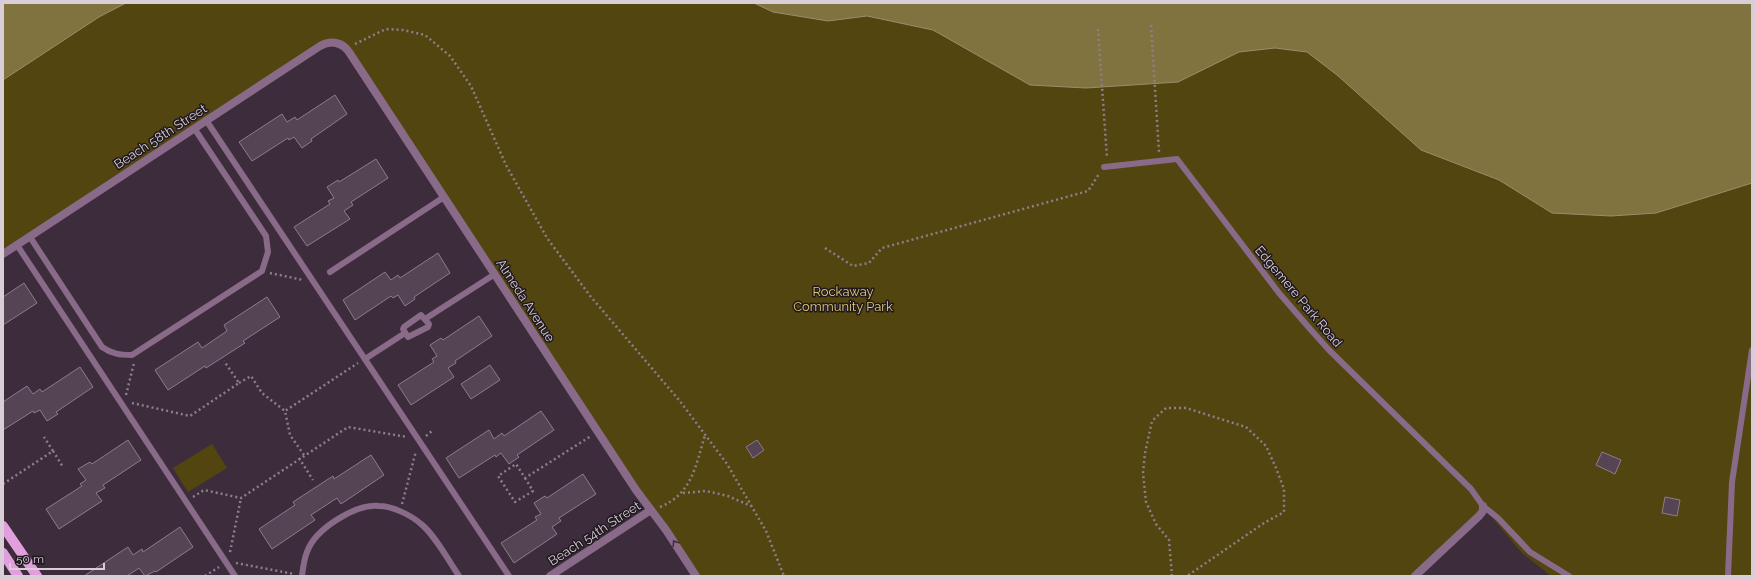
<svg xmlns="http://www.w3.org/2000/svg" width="1755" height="579" font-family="Raleway,sans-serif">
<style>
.green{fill:#524510}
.water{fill:#81733f;stroke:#9b8e6d}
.building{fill:#554454;stroke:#8e7b8d}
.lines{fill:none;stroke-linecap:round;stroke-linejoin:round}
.path{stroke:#8c7f8b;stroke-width:2.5;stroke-dasharray:2 3;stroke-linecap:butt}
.service{stroke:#8a6a89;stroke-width:6}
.minor{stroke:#8a6a89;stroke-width:8}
.primary{stroke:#e19fde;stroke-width:10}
.oneway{stroke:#3f313f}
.labels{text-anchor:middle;stroke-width:3;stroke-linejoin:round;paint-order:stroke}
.street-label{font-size:13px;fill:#d9ced8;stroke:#1f181f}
.park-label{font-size:13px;fill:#dfc979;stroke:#1f181f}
</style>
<rect width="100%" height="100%" fill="#3d2d3c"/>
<g class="green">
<path d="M126,3h628l19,9 55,9 39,-5 66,14 97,55 56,3 92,-6 60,-30 37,-4 32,4 30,23 84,75 78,30 53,33h104l96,-30v393h-201l-29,-23 -39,-46 -68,69h-719l-347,-524 -17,-9 -329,211v-174l96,-63z"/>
<path d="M212,444l15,24 -39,24 -15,-24z"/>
</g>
<g class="water">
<path d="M3,3h123l-27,14 -96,63z"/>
<path d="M754,3h998v180l-96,30 -45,3 -59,-3 -53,-33 -78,-30 -84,-75 -30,-23 -32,-4 -36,4 -61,30 -92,6 -56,-3 -97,-55 -66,-14 -39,5 -55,-9z"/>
</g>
<g class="building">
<path d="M335,95l12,19 -36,25 1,2 -10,7 -8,-11 -5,3 -1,-2 -36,23 -13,-19 43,-28 5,8 8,-5 2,3z"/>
<path d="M376,159l12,19 -37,24 2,3 -9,6 6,8 -43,27 -13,-19 36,-23 -2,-3 6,-3 -7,-11 11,-7 1,2z"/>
<path d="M438,253l12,20 -36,24 1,2 -10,7 -7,-11 -5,3 -2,-2 -36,24 -12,-20 42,-28 6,8 7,-5 2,3z"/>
<path d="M24,283l13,20 -34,22v-28z"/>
<path d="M267,297l13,20 -37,24 2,2 -39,25 -1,-2 -37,24 -13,-20 43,-28 4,6 25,-17 -3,-6z"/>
<path d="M479,316l13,20 -37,25 1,2 -8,5 6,9 -43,28 -13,-20 36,-23 -2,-3 5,-3 -7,-11 11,-7 2,2z"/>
<path d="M490,365l10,15 -29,19 -10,-15z"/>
<path d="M80,367l13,20 -37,25 2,2 -11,7 -7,-11 -6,3 -1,-2 -30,19v-28l24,-16 6,8 7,-5 2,3z"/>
<path d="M541,411l13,19 -37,25 2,2 -10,7 -8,-11 -5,4 -1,-2 -36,23 -13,-20 43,-28 5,9 8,-6 2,3z"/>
<path d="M128,440l13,20 -38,25 2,3 -9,5 6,8 -43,28 -13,-20 36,-23 -2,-2 6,-4 -8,-11 12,-7 2,2z"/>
<path d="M757,440l7,10 -11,8 -7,-11z"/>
<path d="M1602,452l19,8 -6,14 -19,-9z"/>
<path d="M371,455l13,20 -43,29 -4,-6 -26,17 4,5 -43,29 -13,-20 36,-24 -2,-3 40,-26 1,3z"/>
<path d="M583,474l13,20 -37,24 2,3 -9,6 5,7 -43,29 -13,-20 36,-23 -2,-3 6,-3 -7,-11 11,-7 2,2z"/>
<path d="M1665,497l15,3 -3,16 -15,-3z"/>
<path d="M180,527l13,20 -37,25 -1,-1 -10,5 -6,-8 -12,8h-43l44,-29 5,8 9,-6 1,3z"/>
</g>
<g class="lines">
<g class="path">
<path d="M1151,25l8,127"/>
<path d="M1098,29l9,129"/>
<path d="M355,44l31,-15 17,1 22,5 25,21 21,30 35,79 41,73 44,59 88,103 48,64 39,67 18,45"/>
<path d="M825,248l28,18 16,-3 13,-15 206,-57 11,-17"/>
<path d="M270,273l33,7"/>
<path d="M239,383l12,-7 11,17 23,18"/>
<path d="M126,395l8,-32"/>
<path d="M132,403l58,13 49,-33 -15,-22"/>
<path d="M426,436l6,-5"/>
<path d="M53,451l10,16"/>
<path d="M304,455l-14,-20 -5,-24 73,-48"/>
<path d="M299,458l14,22"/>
<path d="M525,478l8,13 -18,11 -17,-26 18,-12 9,14 66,-42"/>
<path d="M3,484l50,-33 -9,-14"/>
<path d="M683,493l23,-2 22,5 23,10"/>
<path d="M193,497l11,-7 37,8 107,-71 59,10"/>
<path d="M402,504l14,-53"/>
<path d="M660,507c32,-13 36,-42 45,-72"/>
<path d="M230,552l11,-54"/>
<path d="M236,563l58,11"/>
<path d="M205,576l14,-9"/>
<path d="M1172,576l-3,-36 -13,-16 -10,-22 -3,-29 2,-20 7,-32 14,-13h20l60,19 20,19 10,22 8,21v23l-20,11 -77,53"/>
</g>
<g class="service">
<path d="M206,120l303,456"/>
<path d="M1104,167l73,-8 102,134 32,37 18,20 142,139 12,17 15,12 32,34 39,24"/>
<path d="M30,237l72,110c10,7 18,8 30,8l130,-84 6,-19 -2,-16 -72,-108"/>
<path d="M17,245l218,331"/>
<path d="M330,272l114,-75"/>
<path d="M421,315l8,9 -1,3 -20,10 -5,-8 1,-2z"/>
<path d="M425,319l70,-45"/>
<path d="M365,359l40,-26"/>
<path d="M302,576c1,-8 2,-17 5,-24 8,-23 48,-48 72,-46 13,0 32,9 42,18 13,10 28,37 38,52"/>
<path d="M1728,576l4,-94 20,-132"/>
</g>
<g class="minor">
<path d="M3,254l317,-208c11,-6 22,-4 29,6l287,438 30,40 30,46"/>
<path d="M550,576l101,-66"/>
<path d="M1415,576l64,-60 4,-5v-5"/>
</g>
<g class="primary">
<path d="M3,526l34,50"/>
<path d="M3,553l15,23"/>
</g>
</g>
<defs><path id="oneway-chevron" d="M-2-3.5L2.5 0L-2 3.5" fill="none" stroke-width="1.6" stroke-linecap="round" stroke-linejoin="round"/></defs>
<use class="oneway" href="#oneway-chevron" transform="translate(675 543) rotate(-123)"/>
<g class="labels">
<g class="street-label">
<text transform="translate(160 136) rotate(-33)" y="5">Beach 58th Street</text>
<text transform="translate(1299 296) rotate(50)" y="5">Edgemere Park Road</text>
<text transform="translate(526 300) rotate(57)" y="5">Almeda Avenue</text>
<text transform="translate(594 533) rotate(-33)" y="5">Beach 54th Street</text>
</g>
<g class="park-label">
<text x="843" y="296">Rockaway<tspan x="843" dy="15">Community Park</tspan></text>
</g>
</g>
<rect width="1755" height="579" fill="none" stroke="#d9ced8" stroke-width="8"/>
<path d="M10 563v6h94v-6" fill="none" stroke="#d9ced8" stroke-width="2"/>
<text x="16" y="563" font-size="12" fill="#d9ced8" stroke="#1f181f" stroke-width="3" paint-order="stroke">50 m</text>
</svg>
